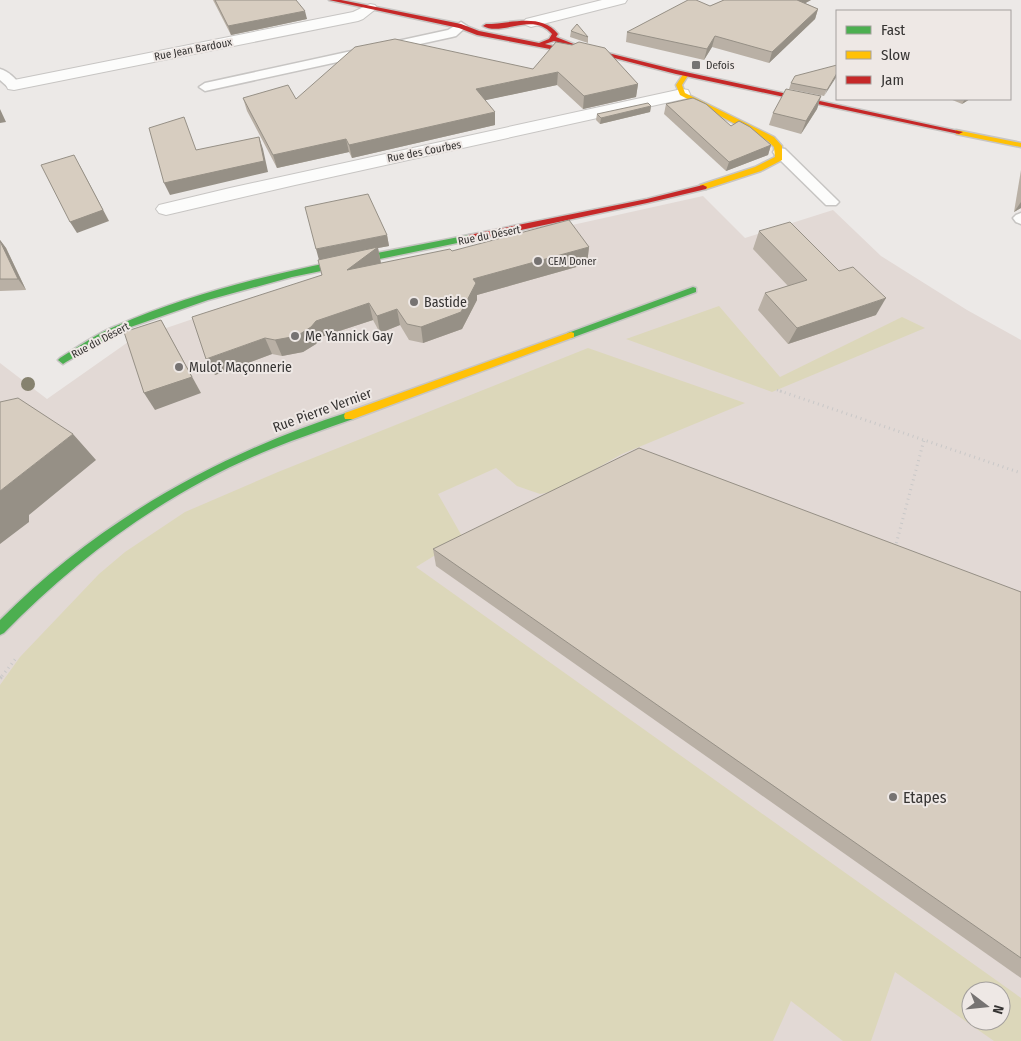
<svg xmlns="http://www.w3.org/2000/svg" width="1021" height="1041" font-family="'Fira Sans Condensed',sans-serif">
<style>
.built{fill:#e2d9d5;fill-rule:evenodd}
.green{fill:#dcd7ba;fill-rule:evenodd}
.lines{fill:none;stroke-linecap:round;stroke-linejoin:round}
.lane-casing{stroke:#c7c5c3;stroke-width:3}
.street-casing{stroke:#c7c5c3;stroke-width:2}
.fast-casing{stroke:#c7c5c3;stroke-width:3}
.slow-casing{stroke:#c7c5c3;stroke-width:3}
.jam-casing{stroke:#c7c5c3;stroke-width:3}
.path-far2{stroke:#c9c8c8;stroke-width:2.5;stroke-dasharray:1 3;stroke-linecap:butt}
.path-far1{stroke:#c9c8c8;stroke-width:3;stroke-dasharray:1 4;stroke-linecap:butt}
.path{stroke:#c9c8c8;stroke-width:4;stroke-dasharray:2 5;stroke-linecap:butt}
.lane{fill:#fcfcfb;fill-rule:evenodd}
.street{fill:#fcfcfb;fill-rule:evenodd}
.fast{fill:#4caf50;fill-rule:evenodd}
.slow{fill:#ffc107;fill-rule:evenodd}
.jam{fill:#c62828;fill-rule:evenodd}
.tree{fill:#86826f}
.wall{fill:#b9b0a5}
.shaded-wall{fill:#969086}
.building{fill:#d7cdc0;stroke:#969086}
.poi-dot{fill:#767372;stroke:#eee8e5;stroke-width:2}
.labels{text-anchor:middle;stroke-width:4;stroke-linejoin:round;paint-order:stroke}
.far-street-label{font-size:11px;fill:#363433;stroke:#eee8e5}
.far-poi-label{font-size:11px;fill:#363433;stroke:#eee8e5;text-anchor:start}
.poi-label{font-size:14px;fill:#363433;stroke:#eee8e5;text-anchor:start}
.street-label{font-size:14px;fill:#363433;stroke:#eee8e5}
.near-poi-label{font-size:16px;fill:#363433;stroke:#eee8e5;text-anchor:start}
</style>
<rect width="100%" height="100%" fill="#ece9e7"/>
<path class="built" d="M703,196l42,42 88,-28 48,46 86,54 54,30v701h-1021v-678l47,36 84,-59 144,-49zM971,991h30v30h-30z"/>
<g class="green">
<path d="M719,306l61,71 122,-60 23,11 -153,64 -146,-53z"/>
<path d="M588,348l157,55 -123,51 -66,37 -16,3 -23,-8 -21,-18 -58,26 25,44 -47,29 605,431v43h-27l-99,-69 -24,69h-28l-52,-40 -18,40h-773v-356l20,-28 79,-83 26,-22 60,-40 93,-40zM971,991h30v30h-30z"/>
</g>
<g class="lines">
<defs>
<g id="lane">
<path d="M461,22l6,4 -11,10 -4,1 -247,54 -6,-4 6,-4 243,-53z"/>
<path d="M0,69c8,2 16,10 20,16l-1,3h-10l-9,-8z"/>
<path d="M780,148l5,1 51,50 3,3 -3,3h-10l-51,-50 -2,-3 2,-3z"/>
<path d="M1021,213v11l-5,-2 -3,-4 3,-3z"/>
</g>
<g id="street">
<path d="M602,0h25l-2,3 -94,24 -5,-2 -3,-3 3,-3z"/>
<path d="M370,4l5,1 2,3 -14,11 -5,2 -344,69 -6,-1 -2,-4 2,-4 6,-1 339,-68z"/>
<path d="M682,89l6,1 2,4 -2,4 -393,87 -129,30 -7,-2 -3,-4 3,-4 71,-17z"/>
</g>
<g id="fast">
<path d="M469,235l3,1v4l-180,37 -84,23 -86,30 -56,32 -3,2 -5,-4 2,-2c18,-11 36,-24 56,-32 111,-49 235,-67 353,-91z"/>
<path d="M693,287l3,1v4l-122,45 -3,1 -5,-3 2,-2z"/>
<path d="M349,412l4,1 1,3 -1,3c-28,10 -55,19 -82,30 -101,41 -191,106 -267,184l-4,2v-15c97,-98 218,-166 349,-208z"/>
</g>
<g id="slow">
<path d="M684,73l5,1 -7,11 3,8 89,44 8,9v14l-21,11 -55,18h-6v-4l55,-18 20,-10 -1,-10 -6,-6 -88,-46 -4,-10z"/>
<path d="M956,130l65,13v4l-65,-13z"/>
<path d="M571,332l3,1v4l-221,82h-8l-1,-3 1,-3z"/>
</g>
<g id="jam">
<path d="M329,0h12l120,24 18,7 60,12 10,-4 3,-5c-19,-23 -50,3 -69,-8l3,-2c24,0 55,-12 72,10l-2,3 20,8 100,25 287,62 -4,2 -283,-60 -104,-27 -18,-6 -9,3 29,7 -3,2 -94,-18 -18,-7z"/>
<path d="M703,185l4,2 -1,2 -59,14 -178,38 -4,-3 4,-3 178,-36z"/>
</g>
</defs>
<use href="#lane" class="lane-casing"/>
<use href="#street" class="street-casing"/>
<use href="#fast" class="fast-casing"/>
<use href="#slow" class="slow-casing"/>
<use href="#jam" class="jam-casing"/>
<path class="path-far2" d="M777,390l6,2"/>
<g class="path-far1">
<path d="M780,391l241,82"/>
<path d="M895,548l29,-108"/>
<path d="M2,676l15,-19"/>
</g>
<path class="path" d="M0,678l3,-3"/>
<use href="#lane" class="lane"/>
<use href="#street" class="street"/>
<use href="#fast" class="fast"/>
<use href="#slow" class="slow"/>
<use href="#jam" class="jam"/>
</g>
<circle class="tree" cx="28" cy="384" r="7"/>
<g class="wall">
<path d="M213,0h83l11,19 -76,16z"/>
<path d="M724,0h87l-6,3 13,6 -3,10 -46,44 -57,-16 -8,13 -78,-18 1,-10 83,-26z"/>
<path d="M571,31l17,6v6l-18,-6z"/>
<path d="M837,65l-13,31 -35,-7 2,-6z"/>
<path d="M533,69l105,15 -2,13 -53,12 -26,-24 -72,15 10,25 -143,33 -3,-6 -72,16 -30,-57 -4,-13 53,1z"/>
<path d="M821,96l-4,13 -16,25 -32,-9 4,-12z"/>
<path d="M950,99h20l-8,5z"/>
<path d="M666,104l65,22 40,19 -3,10 -42,16 -62,-57z"/>
<path d="M651,106l-1,6 -50,12 -4,-4 1,-6z"/>
<path d="M1021,170v38l-7,4z"/>
<path d="M759,231l117,84 -88,29 -30,-34 7,-17 23,-7 -35,-37z"/>
<path d="M387,235l2,11 -11,2 3,15 71,-12 137,-4 -2,17 -110,31v5l-15,29 -39,14 -14,-3 -9,-15 -20,8 -7,-13 -52,17 -5,7 -13,8 -21,4 -10,-2 -57,21 107,-100 -3,-15z"/>
<path d="M0,240l6,8 20,42 -26,1z"/>
<path d="M433,549l588,43v386l-585,-412z"/>
</g>
<g class="shaded-wall">
<path d="M797,0h14l-18,10z"/>
<path d="M818,9l-3,10 -46,44 3,-11z"/>
<path d="M305,11l2,8 -76,16 -3,-9z"/>
<path d="M715,36l-3,11 -8,13 3,-11z"/>
<path d="M558,72l-1,13 -80,17 -1,-13z"/>
<path d="M837,73v3l-13,20 3,-6z"/>
<path d="M638,84l-2,13 -53,12 1,-13z"/>
<path d="M821,96l-4,13 -16,25 5,-13z"/>
<path d="M965,99h5l-8,5z"/>
<path d="M651,106l-1,6 -50,12 1,-6z"/>
<path d="M0,109l6,13 -6,1z"/>
<path d="M495,112v13l-143,33 -3,-13z"/>
<path d="M259,137l4,12 5,23 -98,23 -6,-12z"/>
<path d="M346,139l3,13 -72,16 -4,-13z"/>
<path d="M771,145l-3,10 -42,16 3,-9z"/>
<path d="M80,166l29,55 -32,12 -7,-11z"/>
<path d="M1021,202v6l-7,4z"/>
<path d="M387,235l2,11 -11,2 3,16 -30,23 -32,-27 -3,-11z"/>
<path d="M0,240l6,8 20,42 -8,-11 -18,-38z"/>
<path d="M589,247l-2,17 -110,31v5l-15,29 -39,14 -2,-16 52,-48z"/>
<path d="M886,298l-10,17 -88,29 9,-16z"/>
<path d="M369,303l4,17 -52,17 -5,7 -13,8 -21,4 -7,-16 41,-19z"/>
<path d="M397,309l3,16 -20,8 -3,-17z"/>
<path d="M161,320l40,73 -46,17 -11,-17z"/>
<path d="M265,338l7,16 -57,21 -9,-16z"/>
<path d="M73,434l23,26 -67,55v7l-29,22v-53z"/>
</g>
<g class="building">
<path d="M215,0h81l9,11 -77,15z"/>
<path d="M688,0h8l14,6 14,-6h73l21,9 -46,43 -57,-16 -8,13 -80,-17z"/>
<path d="M577,24l11,13 -17,-6z"/>
<path d="M395,39l138,30 23,-27 16,3 7,-3 26,6 33,36 -54,12 -26,-24 -82,17 19,23 -146,33 -3,-6 -73,16 -30,-57 45,-13 8,14 59,-52z"/>
<path d="M837,65v8l-10,17 -36,-7 4,-7z"/>
<path d="M786,89l35,7 -15,25 -33,-8z"/>
<path d="M693,98l13,6 25,22 8,-5 11,6 21,18 -42,17 -63,-58z"/>
<path d="M648,103l3,3 -50,12 -4,-4z"/>
<path d="M184,117l12,33 63,-13 5,24 -100,22 -15,-55z"/>
<path d="M74,155l29,55 -33,12 -29,-57z"/>
<path d="M368,194l19,41 -71,14 -11,-42z"/>
<path d="M569,220l20,27 -116,32 3,4 -15,29 -40,15 -14,-3 -10,-15 -20,7 -8,-13 -53,18 -5,6 -14,9 -22,4 -10,-2 -59,21 -14,-42 130,-42 -4,-15 60,-13 -31,23 103,-21 2,2z"/>
<path d="M790,222l49,49 14,-4 33,31 -89,30 -32,-35 42,-13 -48,-49z"/>
<path d="M0,241l18,38h-18z"/>
<path d="M161,320l31,57 -48,16 -20,-61z"/>
<path d="M18,398l55,36 -73,57v8v-97z"/>
<path d="M639,448l382,144v366l-588,-409z"/>
</g>
<g class="poi-dot">
<rect x="691" y="60" width="10" height="10" rx="2.5"/>
<circle cx="538" cy="261" r="5"/>
<circle cx="414" cy="302" r="5"/>
<circle cx="295" cy="336" r="5"/>
<circle cx="179" cy="367" r="5"/>
<circle cx="893" cy="797" r="5"/>
</g>
<g class="labels">
<g class="far-street-label">
<text transform="translate(193 49) rotate(-11)" y="4">Rue Jean Bardoux</text>
<text transform="translate(424 151) rotate(-11)" y="4">Rue des Courbes</text>
<text transform="translate(489 235) rotate(-11)" y="4">Rue du Désert</text>
<text transform="translate(100 340) rotate(-28)" y="4">Rue du Désert</text>
</g>
<g class="far-poi-label">
<text x="706" y="69">Defois</text>
<text x="548" y="265">CEM Doner</text>
</g>
<g class="poi-label">
<text x="424" y="307">Bastide</text>
<text x="305" y="341">Me Yannick Gay</text>
<text x="189" y="372">Mulot Maçonnerie</text>
</g>
<g class="street-label">
<text transform="translate(322 410) rotate(-20)" y="5">Rue Pierre Vernier</text>
</g>
<g class="near-poi-label">
<text x="903" y="803">Etapes</text>
</g>
</g>
<rect x="836" y="10" width="175" height="90" fill="#eee8e5" stroke="#a4a09e"/>
<rect x="846" y="26" width="25" height="8" fill="#4caf50" stroke="#a4a09e"/>
<text x="881" y="35" font-size="15" fill="#363433">Fast</text>
<rect x="846" y="51" width="25" height="8" fill="#ffc107" stroke="#a4a09e"/>
<text x="881" y="60" font-size="15" fill="#363433">Slow</text>
<rect x="846" y="76" width="25" height="8" fill="#c62828" stroke="#a4a09e"/>
<text x="881" y="85" font-size="15" fill="#363433">Jam</text>
<g transform="translate(986 1006) rotate(106)"><circle r="24" fill="#eee8e5" stroke="#a4a09e"/>
<path d="M0-4L9 19L0 12L-9 19Z" fill="#767372"/>
<text y="-8" font-size="14" font-weight="bold" text-anchor="middle" fill="#363433">N</text>
</g>
</svg>
